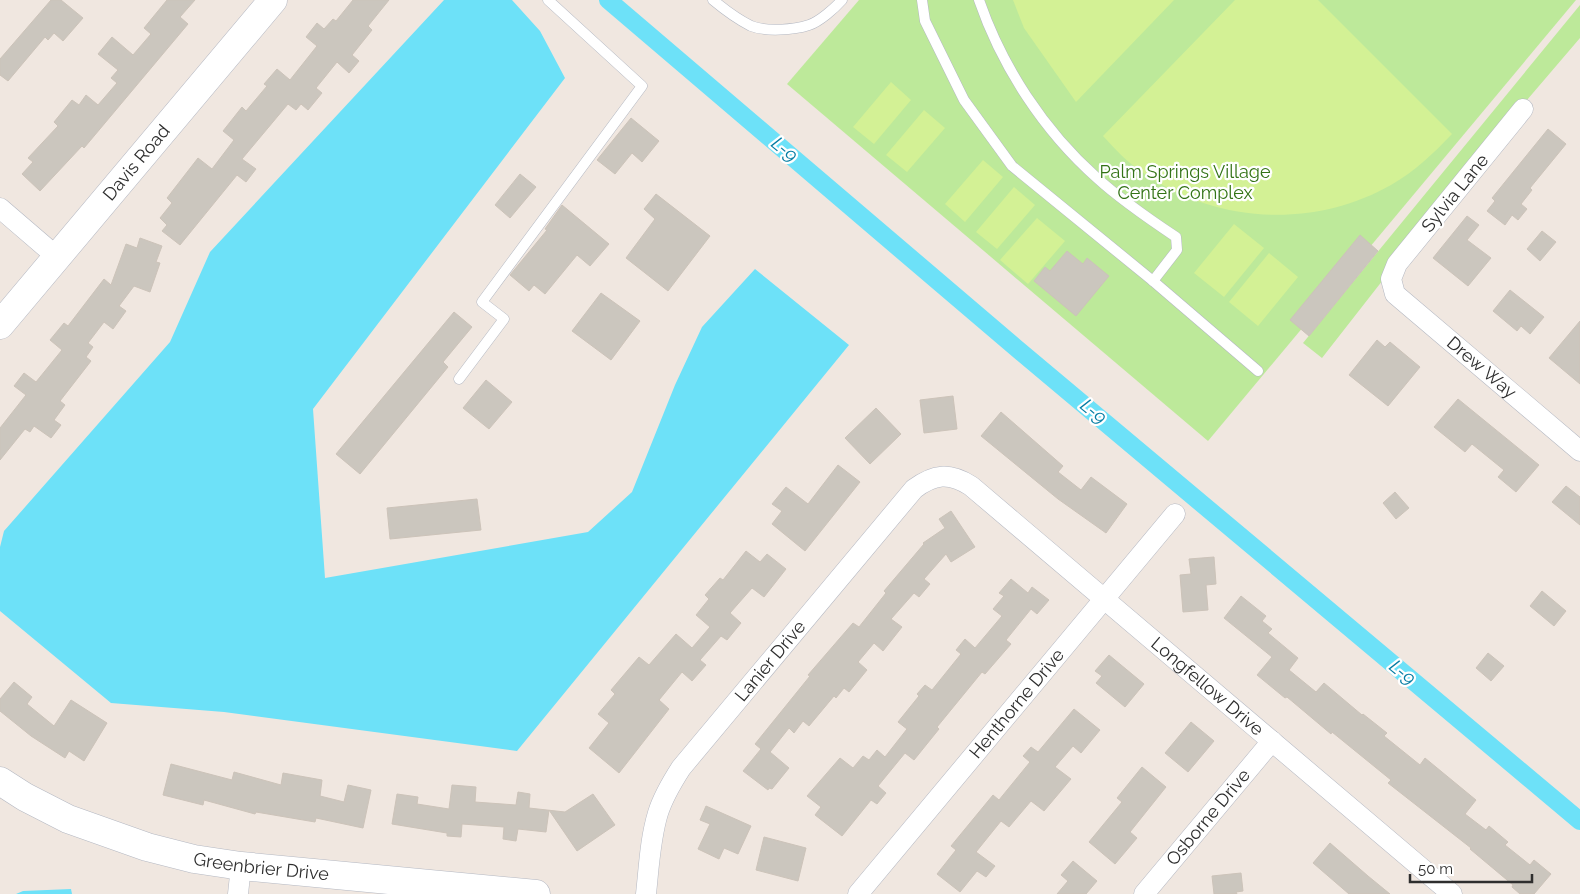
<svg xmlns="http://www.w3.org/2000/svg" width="1580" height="894" font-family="Raleway,sans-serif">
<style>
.green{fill:#bde99a}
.pitch{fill:#d3f195}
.water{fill:#6de1f8}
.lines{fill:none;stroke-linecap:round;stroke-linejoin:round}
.canal{stroke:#6de1f8;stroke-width:18}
.building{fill:#cbc6be;stroke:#ccc3b9}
.lane-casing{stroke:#b4b8c2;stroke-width:11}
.street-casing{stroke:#b4b8c2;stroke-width:21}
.secondary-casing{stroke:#b4b8c2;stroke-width:29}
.lane{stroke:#fff;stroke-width:10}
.street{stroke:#fff;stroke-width:20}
.secondary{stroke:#fff;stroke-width:28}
.labels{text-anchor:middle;stroke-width:4.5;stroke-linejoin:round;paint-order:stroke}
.street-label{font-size:18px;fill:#2e2e2e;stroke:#fff}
.park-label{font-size:18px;fill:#337316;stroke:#fff}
.water-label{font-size:19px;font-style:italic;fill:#057da4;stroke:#fff}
</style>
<rect width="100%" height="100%" fill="#f0e7e0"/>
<g class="green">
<path d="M859,0h717l-368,441 -421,-357z"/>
<path d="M1580,5v33l-94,110 -164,210 -19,-15z"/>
</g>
<g class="pitch">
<path d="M1013,0h161l-98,102 -52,-74z"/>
<path d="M1235,0h83l134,134c-18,19 -38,38 -61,51 -78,44 -176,39 -249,-13 -15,-10 -27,-23 -39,-36z"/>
<path d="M891,82l20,18 -37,44 -21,-17z"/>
<path d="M924,110l21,18 -38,44 -21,-17z"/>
<path d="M983,160l20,17 -38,45 -20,-18z"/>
<path d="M1014,187l21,18 -38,44 -21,-17z"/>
<path d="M1037,218l28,23 -37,43 -28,-24z"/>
<path d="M1234,224l30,24 -40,49 -30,-24z"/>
<path d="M1269,253l29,24 -40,49 -29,-24z"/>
</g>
<g class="water">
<path d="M444,0h68l28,31 25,47 -252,331 12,169 263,-46 44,-40 43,-107 27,-58 53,-58 94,76 -332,406 -293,-39 -113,-9 -111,-92v-64l4,-16 166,-189 40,-90z"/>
<path d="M71,889l1,5h-56l7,-3z"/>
</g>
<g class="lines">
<path class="canal" d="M608,0l407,347 565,474"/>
</g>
<g class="building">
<path d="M51,0h10l22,18 -20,23 -9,-8 -6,7 -3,-3 -37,44 -8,-6v-16z"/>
<path d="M167,0h28l-15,17 8,7 -104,124 -2,-2 -42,45 -18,-17 11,-12 -5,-4 30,-32 -4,-4 18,-22 7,5 7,-10 12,10 19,-22 -6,-5 7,-8 -20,-16 14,-17 21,18 18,-21 -7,-6z"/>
<path d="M353,0h36l-21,26 4,4 -20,25 7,6 -10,12 -12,-11 -21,26 6,5 -14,17 -7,-6 -5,6 -8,-6 -46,55 14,10 -10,13 -9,-7 -57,70 -18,-14 5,-6 -7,-7 12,-15 -5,-5 31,-40 14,11 22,-29 -11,-9 19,-24 4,4 21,-25 -3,-2 13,-15 13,11 27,-34 -11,-9 11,-14 7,6 9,-10 3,2z"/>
<path d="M631,118l28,23 -17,21 -10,-9 -17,21 -18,-14z"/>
<path d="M1548,129l18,15 -36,44 2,2 -11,14 6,5 -9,11 -6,-5 -7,10 -18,-14 8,-10 -3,-3z"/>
<path d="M520,174l16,13 -26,31 -15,-13z"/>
<path d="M656,194l54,42 -42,55 -42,-33 29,-39 -11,-10z"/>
<path d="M562,205l47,39 -19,22 -13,-11 -32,39 -11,-9 -5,6 -19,-16 37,-45 -2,-1z"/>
<path d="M1467,216l12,9 -12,15 24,18 -23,28 -35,-28z"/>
<path d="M1542,231l14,11 -16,19 -13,-12z"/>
<path d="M1360,235l18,16 -69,85 -19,-16z"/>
<path d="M140,238l22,8 -6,16 4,1 -10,29 -16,-6 -15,20 7,5 -13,18 -9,-7 -16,21 5,4 -7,10 5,4 -31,40 5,4 -11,15 7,5 -10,13 -17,-12 -4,6 -5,-3 -25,31v-32l26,-33 -12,-9 10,-13 12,9 26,-32 -12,-10 14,-17 4,3 36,-47 7,6 15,-41 11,4z"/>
<path d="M1067,251l16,13 4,-6 22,18 -33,40 -42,-35 11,-14 5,4z"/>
<path d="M1510,290l34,27 -14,17 -9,-8 -4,5 -24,-20z"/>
<path d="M601,293l39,28 -29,39 -39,-29z"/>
<path d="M454,312l18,15 -29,35 5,5 -88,107 -24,-20z"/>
<path d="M1580,321v63l-31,-26z"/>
<path d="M1377,340l8,7 5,-5 30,25 -32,39 -39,-31z"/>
<path d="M486,380l26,22 -23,27 -26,-21z"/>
<path d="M953,396l4,33 -33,4 -4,-33z"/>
<path d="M1458,399l81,66 -23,27 -18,-15 6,-7 -32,-26 -7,8 -31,-25z"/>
<path d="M876,408l25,26 -31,30 -25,-26z"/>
<path d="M1001,412l62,54 -5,6 23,18 10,-13 36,27 -21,29 -48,-34 -77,-63z"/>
<path d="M838,465l22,17 -55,69 -33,-27 10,-13 -10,-7 14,-17 22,17z"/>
<path d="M1566,486l14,11v28l-28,-23z"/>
<path d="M1395,492l14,16 -13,11 -13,-16z"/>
<path d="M477,499l4,31 -91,9 -3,-31z"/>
<path d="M951,511l24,36 -24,15 -5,-8 -22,25 6,5 -11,13 -5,-4 -23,26 11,8 -19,24 -9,-8 -16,19 9,8 -18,22 -5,-4 -8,10 -2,-2 -25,30 -6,-5 -9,12 -5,-5 -19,24 19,16 -17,21 -3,-1 -1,2 -25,-19 18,-22 -6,-5 55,-68 -2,-1 45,-52 6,4 27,-34 -2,-2 40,-47 -1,-1 22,-15 -6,-9z"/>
<path d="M746,551l14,11 7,-8 19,15 -22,28 -12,-9 -22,25 11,10 -14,17 -6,-4 -21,24 6,5 -14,16 -10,-9 -23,28 10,9 -50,64 -30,-25 20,-25 -11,-9 17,-20 -4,-4 28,-33 10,8 27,-31 16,14 18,-21 -14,-12 13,-16 -4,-4 15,-17 3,2z"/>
<path d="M1214,557l2,27 -10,1 2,25 -25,2 -3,-37 11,-1 -2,-15z"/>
<path d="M1011,579l17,14 4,-6 17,13 -12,14 -6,-5 -25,31 5,4 -26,30 -3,-2 -45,55 2,2 -25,31 -9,-7 -27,33 8,7 -9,11 -6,-4 -29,36 -27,-21 6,-8 -14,-11 33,-38 13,10 10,-12 6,4 8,-10 8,7 22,-28 -9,-7 21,-26 -2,-2 8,-9 7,5 29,-36 -5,-4 9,-11 10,9 27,-32 -9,-7 11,-13 -5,-3z"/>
<path d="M1542,591l24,20 -12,15 -24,-20z"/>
<path d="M1241,596l25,20 -4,5 10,8 -4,4 30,25 -9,12 27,22 8,-9 38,32 1,-1 24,19 -3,3 36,29 5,-7 51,42 -11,14 21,16 3,-4 19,16 -3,3 25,20 4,-5 17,14 -17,20h-14l-8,-7 1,-2 -43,-36 1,-1 -83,-65 3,-3 -59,-48 -1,2 -44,-37 -2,1 -28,-23 15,-18 -48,-39z"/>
<path d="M1488,653l16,13 -13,15 -15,-13z"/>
<path d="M1109,655l35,29 -19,23 -29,-24 6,-7 -7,-5z"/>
<path d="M14,682l18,15 -5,7 27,22 17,-26 36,23 -23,38 -15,-10 -4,7 -34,-22 -31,-25v-12z"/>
<path d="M1074,709l26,21 -19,23 -8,-7 -18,21 16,12 -27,32 -13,-10 -22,26 -8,-6 -25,31 19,14 -9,11 -9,-6 -17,21 -23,-18 19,-24 -5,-4 42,-51 6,5 31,-38 -7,-6 8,-9 7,5z"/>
<path d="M1191,722l23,19 -26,31 -23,-19z"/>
<path d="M171,764l61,16 2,-8 47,13 2,-12 39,7 -2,16 24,6 4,-17 23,5 -8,38 -47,-10 -1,4 -59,-10 -1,2 -51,-14 -1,5 -40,-10z"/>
<path d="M1142,767l24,20 -36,45 7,6 -22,26 -26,-22 33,-40 -5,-4z"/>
<path d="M452,785l24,2 -1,15 41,3 2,-13 12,2 -1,14 36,4 28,-18 22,31 -38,26 -28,-41 -3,22 -28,-3 -2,12 -13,-2 1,-12 -42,-3 -1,13 -14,-1v-3l-55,-9 5,-30 21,3 -1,7 32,5z"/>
<path d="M706,806l45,20 -13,28 -14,-6 -5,11 -21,-10 12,-25 -10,-4z"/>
<path d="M764,837l42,11 -8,33 -42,-11z"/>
<path d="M1330,843l38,33 22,18h-41l-36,-31z"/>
<path d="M1073,861l24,20 -11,13h-29l11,-13 -7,-6z"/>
<path d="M1241,873l2,18 -7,1 1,2h-23l-2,-18z"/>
</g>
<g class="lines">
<defs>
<g id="lane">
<path d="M713,0c12,10 24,19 38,26 15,6 43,4 58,-1 10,-3 26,-17 33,-25"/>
<path d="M922,0l3,21 39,79 48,66 141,115 105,90"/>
<path d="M979,0c23,67 65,131 118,178 24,22 52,41 79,59l1,13 -24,31"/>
<path d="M459,379l45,-60 -22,-17 160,-216 -94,-86"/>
</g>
<g id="street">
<path id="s1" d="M1523,109l-126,155 -6,15 4,15 185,157"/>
<path d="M0,208l57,49"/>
<path d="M238,894l3,-28"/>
<path id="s2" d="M646,894c3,-27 4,-55 12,-81 5,-16 14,-31 23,-45l233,-279c20,-15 35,-17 57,-3l481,408"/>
<path id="s3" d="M858,894l317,-380"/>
<path id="s4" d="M1144,894l128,-153"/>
</g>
<g id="secondary">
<path id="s5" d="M0,325l273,-325"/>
<path id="s6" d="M0,781l25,16 43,22 79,28 47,12 47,7 295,28"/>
</g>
</defs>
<use href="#lane" class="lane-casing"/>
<use href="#street" class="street-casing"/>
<use href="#secondary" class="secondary-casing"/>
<use href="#lane" class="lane"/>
<use href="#street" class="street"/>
<use href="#secondary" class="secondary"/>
</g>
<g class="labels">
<g class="street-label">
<text dy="6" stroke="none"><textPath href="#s5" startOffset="212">Davis Road</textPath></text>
<text transform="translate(1455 193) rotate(-51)" y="6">Sylvia Lane</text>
<text dy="6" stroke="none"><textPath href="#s1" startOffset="345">Drew Way</textPath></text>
<text dy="6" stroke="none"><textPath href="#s2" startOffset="272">Lanier Drive</textPath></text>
<text dy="6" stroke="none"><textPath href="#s2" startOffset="868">Longfellow Drive</textPath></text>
<text dy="6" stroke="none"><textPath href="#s3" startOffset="248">Henthorne Drive</textPath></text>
<text dy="6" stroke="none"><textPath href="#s4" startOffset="100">Osborne Drive</textPath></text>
<text dy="6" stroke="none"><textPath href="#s6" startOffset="278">Greenbrier Drive</textPath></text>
</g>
<g class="park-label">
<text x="1185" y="178">Palm Springs Village<tspan x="1185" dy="21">Center Complex</tspan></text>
</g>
<g class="water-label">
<text transform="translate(785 149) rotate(40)" y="7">L-9</text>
<text transform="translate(1094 411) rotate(40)" y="7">L-9</text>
<text transform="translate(1403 672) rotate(40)" y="7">L-9</text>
</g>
</g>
<path d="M1410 874v8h122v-8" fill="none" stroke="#2e2e2e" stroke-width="2.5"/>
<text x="1418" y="874" font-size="15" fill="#2e2e2e" stroke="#ffffff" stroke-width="4" paint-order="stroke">50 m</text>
</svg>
